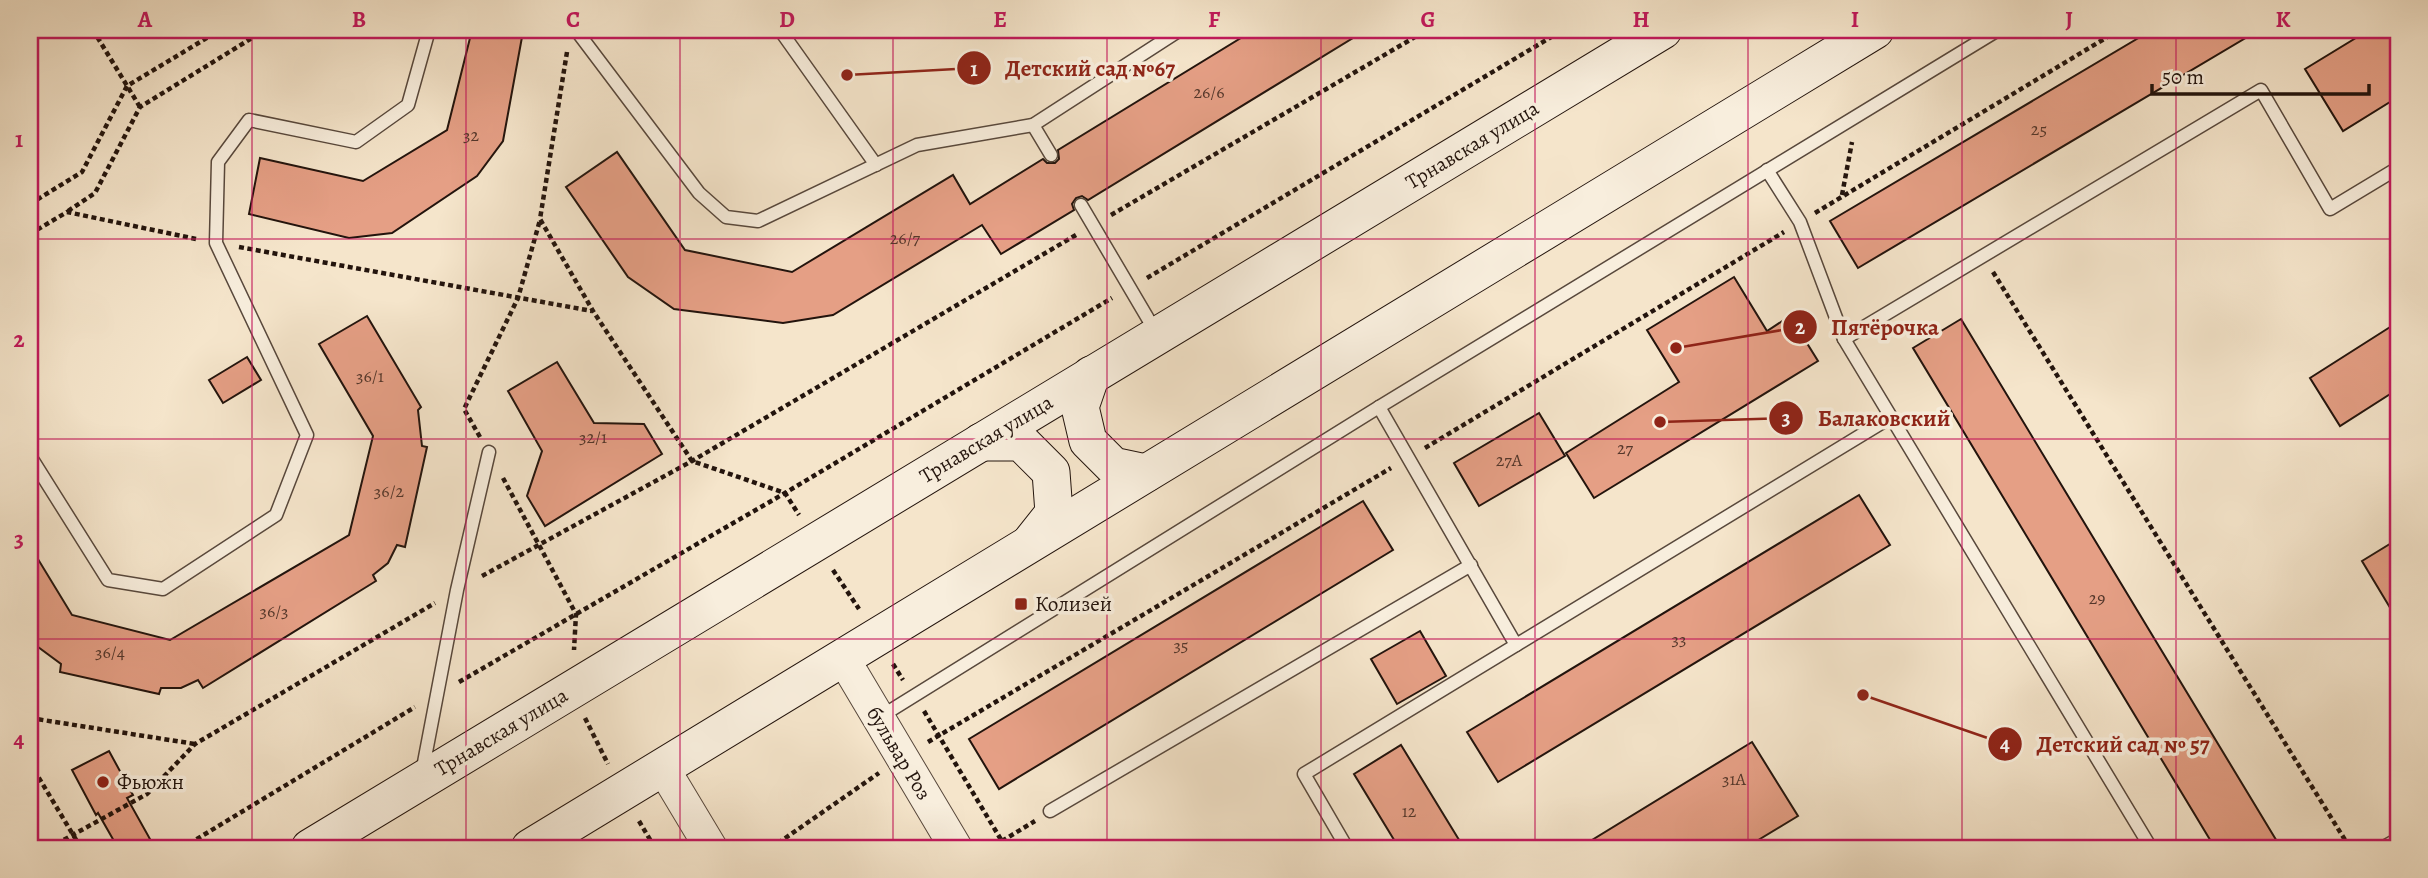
<svg xmlns="http://www.w3.org/2000/svg" width="2428" height="878" font-family="Alegreya,serif">
<style>
.building{fill:#e59f85;stroke:#23140d;stroke-width:2}
.lines{fill:none;stroke-linecap:round;stroke-linejoin:round}
.service-casing{stroke:#58483c;stroke-width:15}
.tertiary-casing{stroke:#58483c;stroke-width:34}
.secondary-casing{stroke:#23140d;stroke-width:39}
.path{stroke:#23140d;stroke-width:4.5;stroke-dasharray:5 3.5;stroke-linecap:butt}
.service{stroke:#f8eedd;stroke-width:12}
.tertiary{stroke:#f8eedd;stroke-width:32}
.secondary{stroke:#f8eedd;stroke-width:37}
.grid{fill:none;stroke:#c2185b;stroke-width:2;stroke-opacity:0.55}
.poi-dot{fill:#8f2418;stroke:#f8eedd;stroke-width:2.5}
.labels{text-anchor:middle;stroke-width:7;stroke-linejoin:round;paint-order:stroke}
.number-label{font-size:18px;fill:#54372b}
.street-label{font-size:21px;fill:#23140d;stroke:#f8eedd}
.poi-label{font-size:21px;fill:#23140d;stroke:#f8eedd;text-anchor:start}
.leader{fill:none;stroke:#8f2418;stroke-width:2.5}
.callout-dot{fill:#8f2418;stroke:#f8eedd;stroke-width:2.5}
.mark-label{font-size:21px;text-anchor:middle;font-weight:bold;fill:#fff}
.callout-label{font-size:23px;text-anchor:middle;font-weight:bold;fill:#8f2418;stroke:#f8eedd;stroke-width:7;stroke-linejoin:round;paint-order:stroke}
.neatline{fill:none;stroke:#c2185b;stroke-width:2.5}
.grid-label{font-size:23px;text-anchor:middle;font-weight:bold;fill:#c2185b}
</style>
<rect width="100%" height="100%" fill="#f5e5cb"/>
<filter id="stains"><feTurbulence type="fractalNoise" baseFrequency=".00286" numOctaves="4"/><feColorMatrix values="0 0 0 0 .2 0 0 0 0 .09 0 0 0 0 .02 0 0 0 .5 -.17"/></filter>
<radialGradient id="worn" r=".72"><stop offset=".6" stop-color="#630" stop-opacity="0"/><stop offset="1" stop-color="#630" stop-opacity=".3"/></radialGradient>
<g class="building">
<path d="M472,30l50,7 -19,104 -26,35 -85,57 -43,5 -100,-24 11,-56 103,23 84,-51z"/>
<path d="M1254,30h112l-278,170 -6,-4 -6,2 -4,6 2,6 -73,44 -19,-29 -149,90 -50,8 -109,-14 -46,-32 -62,-90 51,-35 68,98 107,22 161,-97 17,29 73,-45 4,4h8l4,-4 -1,-9z"/>
<path d="M2152,30h107l-401,238 -28,-47z"/>
<path d="M2369,30h29v67l-55,34 -38,-62z"/>
<path d="M1734,277l33,54 23,-15 28,45 -224,137 -28,-45 113,-71 -32,-52z"/>
<path d="M367,316l54,91 -3,3 4,36 5,1 -22,100 -8,-2 -9,18 -15,12 3,6 -173,107 -5,-8 -17,8h-20l-2,6 -99,-22 1,-8 -31,-23v-95l42,69 98,25 179,-105 24,-99 -54,-92z"/>
<path d="M1961,319l320,529h-66l-302,-500z"/>
<path d="M2398,322v67l-58,37 -30,-48z"/>
<path d="M247,357l14,23 -38,23 -14,-23z"/>
<path d="M557,362l37,61 50,1 18,30 -117,72 -18,-30 15,-45 -34,-60z"/>
<path d="M1539,413l26,43 -86,50 -25,-43z"/>
<path d="M1859,495l31,50 -392,237 -31,-50z"/>
<path d="M1363,501l30,49 -394,239 -30,-50z"/>
<path d="M2398,539v82l-36,-60z"/>
<path d="M1420,631l26,45 -49,28 -26,-45z"/>
<path d="M1752,742l46,74 -53,32h-166z"/>
<path d="M1401,745l63,103h-65l-45,-74z"/>
<path d="M109,751l24,44 -6,3 23,41 -16,9h-16l-20,-35 -2,2 -24,-45z"/>
</g>
<g class="lines">
<defs>
<g id="service">
<path d="M576,30l123,163 27,24 32,4 159,-76 116,-20 147,-95"/>
<path d="M780,30l96,135"/>
<path d="M1033,125l18,30"/>
<path d="M1767,170l33,52 44,117 307,509"/>
<path d="M1081,205l76,129"/>
<path d="M1844,339l417,-249 69,119 68,-41"/>
<path d="M1379,407l137,238"/>
<path d="M30,456l78,124 55,9 113,-74 31,-80 -91,-192 2,-81 31,-42 107,22 52,-37 21,-75"/>
<path d="M880,717l499,-310 619,-377"/>
<path d="M422,773l35,-183 32,-138"/>
<path d="M1050,811l421,-246"/>
<path d="M1347,848l-43,-74 587,-357"/>
<path d="M2382,848l16,-9"/>
</g>
<g id="tertiary">
<path d="M843,658l113,190"/>
<path d="M663,768l48,80"/>
</g>
<g id="secondary">
<path d="M1091,375l-11,32 8,34 25,25 33,7"/>
<path d="M981,442h40l30,30 3,41 -23,29"/>
<path d="M310,848l1353,-818"/>
<path d="M530,848l1345,-818"/>
</g>
</defs>
<use href="#service" class="service-casing"/>
<use href="#tertiary" class="tertiary-casing"/>
<use href="#secondary" class="secondary-casing"/>
<g class="path">
<path d="M93,30l47,77"/>
<path d="M567,52l-27,167 53,92 99,150 93,32 14,22"/>
<path d="M1842,195l10,-53"/>
<path d="M30,204l52,-32 45,-86 93,-56"/>
<path d="M68,211l27,-18 45,-86 125,-77"/>
<path d="M1815,213l304,-183"/>
<path d="M1111,215l316,-185"/>
<path d="M30,234l37,-22 129,27"/>
<path d="M239,247l353,64"/>
<path d="M1993,272l357,576"/>
<path d="M1147,278l416,-248"/>
<path d="M480,437l-16,-28 54,-111 22,-78"/>
<path d="M1425,448l359,-216"/>
<path d="M503,478l73,136 -2,36"/>
<path d="M833,570l26,39"/>
<path d="M482,576l210,-115 384,-226"/>
<path d="M893,664l10,16"/>
<path d="M459,682l326,-189 327,-195"/>
<path d="M924,711l82,137"/>
<path d="M30,718l165,26"/>
<path d="M585,718l23,46"/>
<path d="M928,742l463,-274"/>
<path d="M30,763l51,85"/>
<path d="M639,821l16,27"/>
<path d="M1002,841l33,-20"/>
<path d="M49,848l98,-54 48,-50 240,-141"/>
<path d="M182,848l233,-141"/>
<path d="M771,848l108,-75"/>
</g>
<use href="#service" class="service"/>
<use href="#tertiary" class="tertiary"/>
<use href="#secondary" class="secondary"/>
</g>
<path class="grid" d="M252,30v818M466,30v818M680,30v818M893,30v818M1107,30v818M1321,30v818M1535,30v818M1748,30v818M1962,30v818M2176,30v818M30,239h2368M30,439h2368M30,639h2368"/>
<g class="poi-dot">
<rect x="1014" y="597" width="14" height="14" rx="3.5"/>
<circle cx="103" cy="782" r="7"/>
</g>
<g class="labels">
<g class="number-label">
<text x="1209" y="98">26/6</text>
<text x="2039" y="135">25</text>
<text x="471" y="141">32</text>
<text x="905" y="244">26/7</text>
<text x="370" y="382">36/1</text>
<text x="593" y="443">32/1</text>
<text x="1625" y="454">27</text>
<text x="1509" y="466">27А</text>
<text x="389" y="497">36/2</text>
<text x="2097" y="604">29</text>
<text x="274" y="617">36/3</text>
<text x="1679" y="645">33</text>
<text x="1181" y="651">35</text>
<text x="110" y="658">36/4</text>
<text x="1734" y="785">31А</text>
<text x="1409" y="817">12</text>
</g>
<g class="street-label">
<text transform="translate(1472 145) rotate(-31)" y="7">Трнавская улица</text>
<text transform="translate(986 439) rotate(-31)" y="7">Трнавская улица</text>
<text transform="translate(501 732) rotate(-31)" y="7">Трнавская улица</text>
<text transform="translate(899 753) rotate(59)" y="7">бульвар Роз</text>
</g>
<g class="poi-label">
<text x="1035" y="611">Колизей</text>
<text x="117" y="789">Фьюжн</text>
</g>
</g>
<path class="leader" d="M847 75L974 68M1676 348L1800 327M1660 422L1786 418M1863 695L2005 744"/>
<g class="callout-dot">
<circle cx="847" cy="75" r="7"/>
<circle cx="1676" cy="348" r="7"/>
<circle cx="1660" cy="422" r="7"/>
<circle cx="1863" cy="695" r="7"/>
<circle cx="974" cy="68" r="18"/>
<circle cx="1800" cy="327" r="18"/>
<circle cx="1786" cy="418" r="18"/>
<circle cx="2005" cy="744" r="18"/>
</g>
<g class="mark-label">
<text x="974" y="76">1</text>
<text x="1800" y="334">2</text>
<text x="1786" y="425">3</text>
<text x="2005" y="751">4</text>
</g>
<g class="callout-label">
<text x="1090" y="76">Детский сад №67</text>
<text x="1885" y="335">Пятёрочка</text>
<text x="1884" y="426">Балаковский</text>
<text x="2123" y="752">Детский сад № 57</text>
</g>
<rect width="2428" height="878" fill="none" stroke="#f5e5cb" stroke-width="77"/>
<path d="M2152 84v10h217v-10" fill="none" stroke="#23140d" stroke-width="3.5"/>
<text x="2162" y="84" font-size="21" fill="#23140d" stroke="#f8eedd" stroke-width="5" paint-order="stroke">50 m</text>
<rect x="38" y="38" width="2352" height="802" class="neatline"/>
<g class="grid-label">
<text x="145" y="27">A</text>
<text x="359" y="27">B</text>
<text x="573" y="27">C</text>
<text x="787" y="27">D</text>
<text x="1000" y="27">E</text>
<text x="1214" y="27">F</text>
<text x="1428" y="27">G</text>
<text x="1641" y="27">H</text>
<text x="1855" y="27">I</text>
<text x="2069" y="27">J</text>
<text x="2283" y="27">K</text>
<text x="19" y="147">1</text>
<text x="19" y="347">2</text>
<text x="19" y="547">3</text>
<text x="19" y="747">4</text>
</g>
<rect width="100%" height="100%" filter="url(#stains)"/>
<rect width="100%" height="100%" fill="url(#worn)"/>
</svg>
